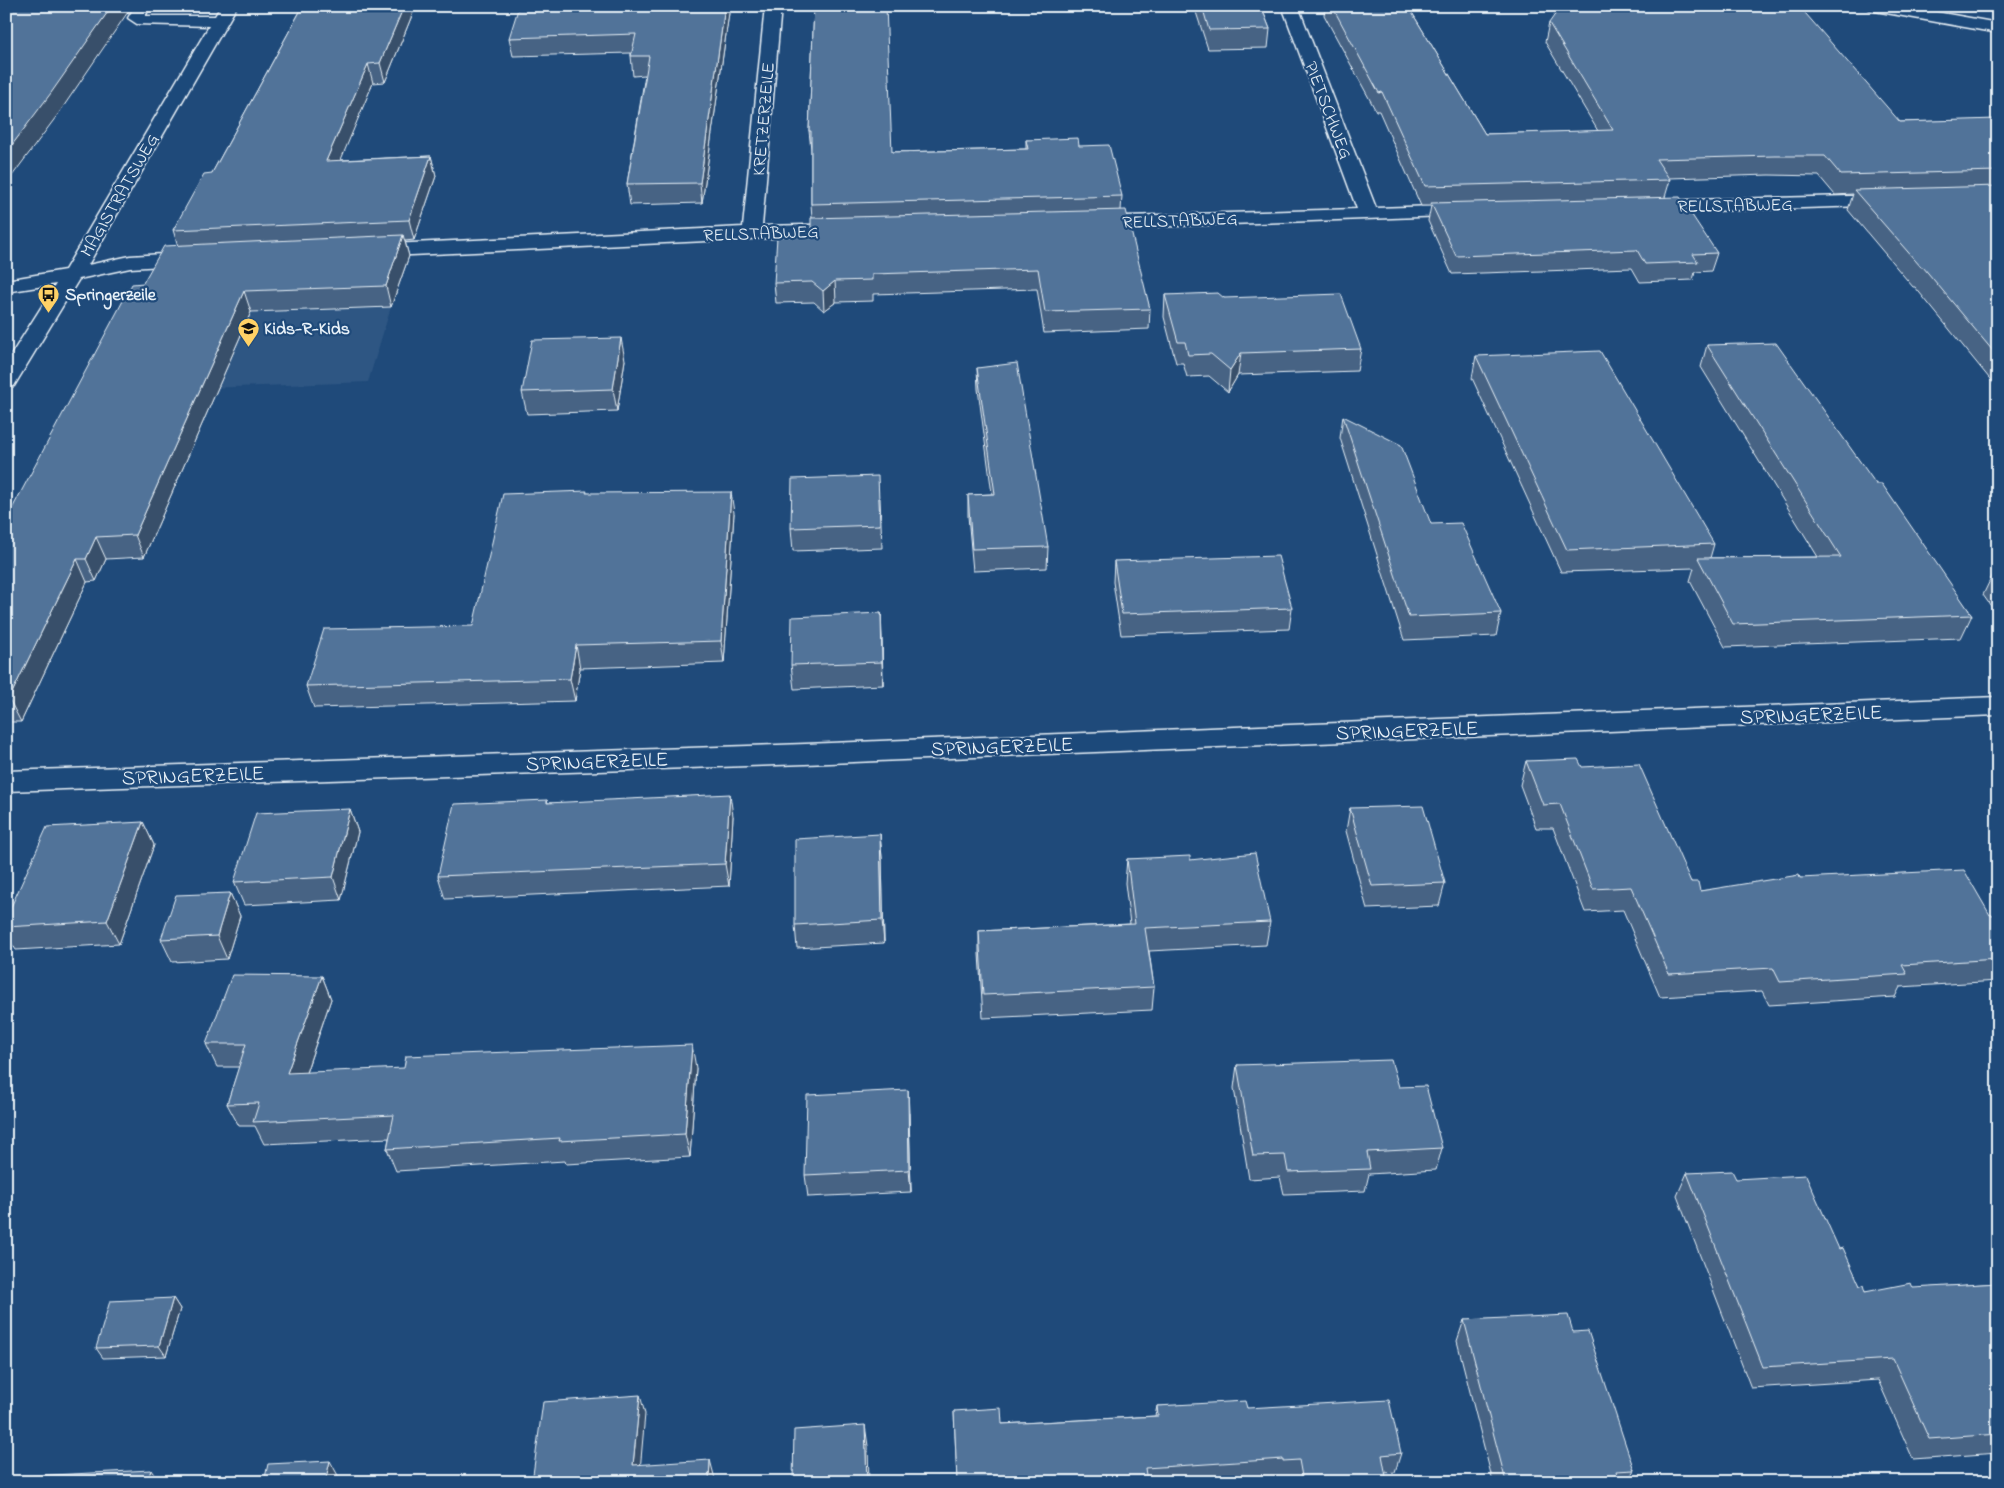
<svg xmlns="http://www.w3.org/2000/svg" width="2004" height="1488" font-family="'Indie Flower',sans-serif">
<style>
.built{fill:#2e5683}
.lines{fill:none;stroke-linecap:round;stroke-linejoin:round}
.minor-casing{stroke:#e8f1f8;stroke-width:3}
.minor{fill:#1f4a7a;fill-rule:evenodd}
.wall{fill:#466384;stroke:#e8f1f8}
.shaded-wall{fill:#39506b;stroke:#e8f1f8}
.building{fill:#517399;stroke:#e8f1f8}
.labels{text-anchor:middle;stroke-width:4.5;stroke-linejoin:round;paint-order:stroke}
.far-street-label{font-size:18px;fill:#e8f1f8;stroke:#1f4a7a}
.far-poi-label{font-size:18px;font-weight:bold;fill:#e8f1f8;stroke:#1f4a7a;text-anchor:start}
.street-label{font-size:21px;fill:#e8f1f8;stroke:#1f4a7a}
</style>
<rect width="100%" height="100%" fill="#1f4a7a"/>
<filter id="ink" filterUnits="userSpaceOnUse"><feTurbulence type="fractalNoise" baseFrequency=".02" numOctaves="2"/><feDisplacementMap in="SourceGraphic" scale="10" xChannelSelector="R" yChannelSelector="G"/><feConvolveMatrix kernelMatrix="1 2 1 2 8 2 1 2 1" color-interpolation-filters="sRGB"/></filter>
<g filter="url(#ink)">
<path class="built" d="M391,307l-23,75 -273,10 137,-79z"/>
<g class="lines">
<defs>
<g id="minor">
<path d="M135,6h16l-6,10h70l6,-10h16l-149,259 42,-9 65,-4 7,2 3,4 -3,4 -7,2 -65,4 -51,11 -62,102 -3,5 -8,1v-24l50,-79 -50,8v-12l59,-10 144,-244 -72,-2 -9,-6z"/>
<path d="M765,6h16l-19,220 87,-2 7,2 3,4 -3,4 -486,23 -7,-2 -3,-4 3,-4 7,-2 373,-18z"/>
<path d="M1282,6h16l78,202 90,-3 7,2 3,4 -3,4 -381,14 -7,-2 -3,-4 3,-4 7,-2 265,-8z"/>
<path d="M1867,6h36l95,17v10l-123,-22 -6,-2z"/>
<path d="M1889,195l7,2 3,4 -3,4 -247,8 -7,-2 -3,-4 3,-4 7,-2z"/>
<path d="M1998,697v18l-1193,49 -799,27v-20l799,-27z"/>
</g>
</defs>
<use href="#minor" class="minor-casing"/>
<use href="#minor" class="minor"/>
</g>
<g class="wall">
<path d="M303,6h153v2h-41l-30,74 -12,1 -33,77 91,-4 5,20 -22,64 -9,1 4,15 -18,51 -140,5 -107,245 -38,2 -10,22 -9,1 -66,140h-15v-202l137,-237 35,-37 -5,-16 39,-57z"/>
<path d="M730,6l-28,197 -72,2 -3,-21 18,-109 -12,1 -2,-20v-3l-118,3 -4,-18z"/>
<path d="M814,6l78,146 134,-3v-9l53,6 43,50 -1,14 29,99 -1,20 -105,4 -7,-44 -164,5v7l-37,1 -12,9 -10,-9 -38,1 -2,-20 37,-49 1,-16 -1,-14v-55l-2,-18z"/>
<path d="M1194,6h67l9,23 -2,19 -60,1z"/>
<path d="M1325,6h83l77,128 113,-3 -53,-89 4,-19 351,99 98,-2v269l-83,-102h-2l-65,-77 5,-16 -18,1 -16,-19 -50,-1 -100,3 1,2 -5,17 52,56 -6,18 -16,1 -2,8 -53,2 -8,-14 -180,6 -24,-53 3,-15h-10l-42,-95h-3l-52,-96z"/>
<path d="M1165,295l59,3 137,51 -4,22 -119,4 -10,17 -19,-16 -22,1 -4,-14h-7l-12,-46z"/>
<path d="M1707,345l169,139 96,131 -11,23 -236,9 -35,-66 4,-13 -133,4 -89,-194 4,-22 238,188 -4,14 108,-1 -117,-190z"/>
<path d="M625,360l-8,51 -90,3 -5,-22z"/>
<path d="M977,368l71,179 -1,21 -74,3 -5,-55v-21l24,-1 -14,-105z"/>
<path d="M1343,416l88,108 70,89 -5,23 -92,4 -64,-202z"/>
<path d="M587,493l147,20 -10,150 -144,5 -5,33 -261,7 -8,-22 167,-60z"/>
<path d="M880,498l2,50 -89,3 -2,-23z"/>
<path d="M1114,561l178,47 -3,21 -168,6 -8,-53z"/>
<path d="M1994,572h4v44l-15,-21z"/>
<path d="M881,613l2,72 -89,4 -3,-24z"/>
<path d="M1526,761l56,6 118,124 100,-13 190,37h8v66l-98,6 -5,10 -126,8 -7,-14 -102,6 -37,-87 -38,2 -32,-84h-17l-16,-43z"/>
<path d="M547,800l1,3 185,13 -4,70 -284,13 -7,-23z"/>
<path d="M1350,808l95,75 -6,23 -72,3 -21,-78z"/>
<path d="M350,809l8,23 -17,68 -97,5 -10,-23z"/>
<path d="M143,822l11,23 -35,99 -103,6 -10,-16v-16z"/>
<path d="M880,834l2,24 2,85 -87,5 -2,-23z"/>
<path d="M1127,859l63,1 80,62 -4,23 -117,6 5,36 -2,23 -169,8 -4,-64v-23l151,-7 -5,-41z"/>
<path d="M230,893l10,23 -13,43 -55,3 -11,-23z"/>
<path d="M322,976l9,23 -25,74 390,-5 -6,89 -124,7 -1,-3 -169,10 -9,-22 2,-11 -125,6 -9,-18h-16l-12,-22 12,-37h-22l-11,-23z"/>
<path d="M1237,1065l162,22 43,61 -6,22 -67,4 -4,17 -81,3 -4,-17 -31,2 -15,-91z"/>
<path d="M909,1113l2,79 -103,5 -3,-22z"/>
<path d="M1687,1173l49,6 103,70 21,37 5,6 133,-9v170l-85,6 -35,-79 -127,8 -74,-192z"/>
<path d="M173,1298l7,11 -14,47 -63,2 -7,-10z"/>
<path d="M1464,1320l109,12 61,138 -7,12h-134l-36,-141z"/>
<path d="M1157,1406l90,2 154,45 -6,19 -10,1 2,9h-92v-4l-16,1 -1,-1 -66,4h-255l-3,-71 48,13 153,-8z"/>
</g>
<g class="shaded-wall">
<path d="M112,6h20l-73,107 -53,71v-31z"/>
<path d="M404,6h10l1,2 -30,74 -5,-19z"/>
<path d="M725,6h5l-28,197 -2,-20z"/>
<path d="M368,64l5,19 -41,98 -6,-20z"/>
<path d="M431,156l5,20 -22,64 -5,-20z"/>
<path d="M403,235l6,21 -18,51 -5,-21z"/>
<path d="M835,281l1,21 -12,9 -1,-20z"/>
<path d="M244,291l7,21 -107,245 -9,-22z"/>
<path d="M621,338l4,22 -8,51 -4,-22z"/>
<path d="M1241,353l-3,22 -10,17 2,-22z"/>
<path d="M731,492l3,21 -10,150 -3,-22z"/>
<path d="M96,537l10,22 -10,22 -10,-22z"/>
<path d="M77,559l10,23 -66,140 -12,-23z"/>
<path d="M881,613l1,23 1,49 -1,-23z"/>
<path d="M576,645l4,23 -5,33 -5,-22z"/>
<path d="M730,794l3,22 -4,70 -4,-22z"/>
<path d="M350,809l8,23 -17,68 -8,-23z"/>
<path d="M143,822l11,23 -35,99 -12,-23z"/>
<path d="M880,834l2,24 2,85 -2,-23z"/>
<path d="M230,893l10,23 -13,43 -10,-23z"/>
<path d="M322,976l9,23 -33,97 -11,-23z"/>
<path d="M692,1045l4,23 -6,89 -5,-23z"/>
<path d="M908,1090l1,23 2,79 -2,-22z"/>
<path d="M173,1298l7,11 -14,47 -7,-10z"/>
<path d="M640,1395l5,19 -6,68 -6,-17z"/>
<path d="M865,1425l3,21 1,36h-2z"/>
<path d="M710,1460l5,19 -1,3h-5z"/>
<path d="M330,1461l11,20v1h-16z"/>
<path d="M151,1470l8,12h-12z"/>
</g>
<g class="building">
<path d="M6,6h106l-61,87 -45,60z"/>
<path d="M303,6h101l-24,57 -12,1 -42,97 105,-5 -22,64 -236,10 31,-56 8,-1z"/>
<path d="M519,6h206l-25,177 -73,1 22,-128h-18l5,-22 -127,4z"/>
<path d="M814,6h72l6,146 136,-3 -2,-9 52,-2 1,8 30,-1 13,51 -311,8v-73h-2z"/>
<path d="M1202,6h59l9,23 -61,1z"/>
<path d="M1332,6h76l77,128 128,-4 -64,-107 12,-17h238l101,116 96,-3 2,1v51l-157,4 -16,-19h-50l-119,3 14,21 -245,6 -43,-94 -3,1z"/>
<path d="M1998,186v171l-75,-90h-2l-67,-77z"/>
<path d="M1680,197l37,56 -24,1 5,8 -53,2 -8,-14 -181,6 -25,-53z"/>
<path d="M1126,210l24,99 -105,3 -7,-43 -166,5v6l-37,1 -12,10 -11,-9 -38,1 3,-46 34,-3v-16z"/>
<path d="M403,235l-17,51 -142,5 -109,244 -39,2 -10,22h-9l-68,140h-3v-179l126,-236 11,-1 21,-37z"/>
<path d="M1218,293l6,5 117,-4 20,55 -120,4 -11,17 -19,-16 -23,1 -3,-13h-7l-13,-47z"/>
<path d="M621,338l-8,51 -91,3 10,-52z"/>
<path d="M1776,343l100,141h6l90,131 -239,9 -35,-66 143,-1 -134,-212z"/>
<path d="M1600,351l114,193 -147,6 -91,-194z"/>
<path d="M1017,363l31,184 -76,2 -4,-54 27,-1 -18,-126z"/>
<path d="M1343,416l58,29 30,79 30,-1 40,90 -92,4z"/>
<path d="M878,476l2,49 -89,3 1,-49z"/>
<path d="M587,491l-1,2 145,-1 -10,149 -145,4 -6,34 -264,7 18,-57 149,-3 30,-132z"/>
<path d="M1278,556l14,52 -170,6 -8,-53z"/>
<path d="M1994,572h4v5z"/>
<path d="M881,613l1,49 -91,3 1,-48z"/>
<path d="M1578,759l4,8 57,-3 52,118h7l2,9 99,-16 1,3 164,-8 26,45h8v44l-96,6 5,9 -127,8 -7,-14 -104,6 -38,-87 -38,2 -33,-85 -17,1 -17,-44z"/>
<path d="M730,794l-5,70 -287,12 16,-72 93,-4v3z"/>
<path d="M1423,806l22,77 -73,3 -22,-78z"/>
<path d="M350,809l-17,68 -99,5 22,-69z"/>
<path d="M143,822l-36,99 -101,6v-9l41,-91z"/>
<path d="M880,834l2,86 -87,5v-86z"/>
<path d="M1255,853l15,69 -125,6 9,59 -171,8 -4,-64 156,-7 -8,-65 63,-3v4z"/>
<path d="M230,893l-13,43 -56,3 15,-44z"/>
<path d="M232,975l90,1 -35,97 117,-5 2,-12 286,-11 -7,89 -126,7 1,-3 -173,11 7,-34 -141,7 6,-19 -32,1 19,-60h-40z"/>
<path d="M1391,1060l8,27 27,-1 16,62 -75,4 3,17 -82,3 -3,-17 -32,1 -16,-91z"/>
<path d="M908,1090l1,80 -104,5 2,-80z"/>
<path d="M1732,1171l4,8 70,-4 33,74 4,-1 17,38 3,-1 2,7 46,-9 2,5 85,-5v151l-69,5 -36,-80 -130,8 -76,-194z"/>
<path d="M173,1298l-14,48 -63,2 14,-47z"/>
<path d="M1568,1315l5,17 15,-1 46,139 -18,1 3,11h-113l-42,-162z"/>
<path d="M640,1395l-7,70 77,-5 -1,22h-177l11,-80z"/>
<path d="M1389,1400l12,53 -19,2 5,27h-84l-4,-22 -16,1v-2l-138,9 2,14h-118l-1,-3 -71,2 -3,-70 47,-3 1,16 156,-8 -1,-10 88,-5 2,7z"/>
<path d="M865,1425l2,57h-74l1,-52z"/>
<path d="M330,1461l-5,21h-61l4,-18z"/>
<path d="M151,1470l-4,12h-117l2,-6z"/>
</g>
</g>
<defs>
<symbol id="bus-pin" viewBox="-11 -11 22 30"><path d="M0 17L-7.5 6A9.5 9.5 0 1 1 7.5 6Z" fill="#ffd166" stroke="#1f4a7a"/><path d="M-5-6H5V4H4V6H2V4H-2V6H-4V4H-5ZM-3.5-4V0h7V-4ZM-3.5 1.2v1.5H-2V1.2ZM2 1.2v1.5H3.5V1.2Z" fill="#111"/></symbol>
<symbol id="school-pin" viewBox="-11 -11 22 30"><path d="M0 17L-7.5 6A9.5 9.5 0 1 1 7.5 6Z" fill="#ffd166" stroke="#1f4a7a"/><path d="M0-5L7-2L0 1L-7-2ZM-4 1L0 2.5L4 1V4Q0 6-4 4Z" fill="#111"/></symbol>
</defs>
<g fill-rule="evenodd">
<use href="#bus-pin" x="36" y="282" width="25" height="34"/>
<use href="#school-pin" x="236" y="316" width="25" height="34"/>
</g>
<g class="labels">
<g class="far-street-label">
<text transform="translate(1329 110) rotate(69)" y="6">PIETSCHWEG</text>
<text transform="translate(763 119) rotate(-85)" y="6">KRETZERZEILE</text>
<text transform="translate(119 195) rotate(-60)" y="6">MAGISTRATSWEG</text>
<text transform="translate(1735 205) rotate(-1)" y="6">RELLSTABWEG</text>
<text transform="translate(1180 220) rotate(-2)" y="6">RELLSTABWEG</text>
<text transform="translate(761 233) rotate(-2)" y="6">RELLSTABWEG</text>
</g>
<g class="far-poi-label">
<text x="65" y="300">Springerzeile</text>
<text x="264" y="334">Kids-R-Kids</text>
</g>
<g class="street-label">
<text transform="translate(1811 714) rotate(-2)" y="7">SPRINGERZEILE</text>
<text transform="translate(1407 730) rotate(-2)" y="7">SPRINGERZEILE</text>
<text transform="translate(1002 746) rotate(-2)" y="7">SPRINGERZEILE</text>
<text transform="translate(597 761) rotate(-2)" y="7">SPRINGERZEILE</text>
<text transform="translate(193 775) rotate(-2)" y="7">SPRINGERZEILE</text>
</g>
</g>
<rect width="2004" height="1488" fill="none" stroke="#1f4a7a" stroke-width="25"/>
<rect x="12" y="12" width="1979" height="1463" fill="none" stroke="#e8f1f8" stroke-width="2" filter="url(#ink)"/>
</svg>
